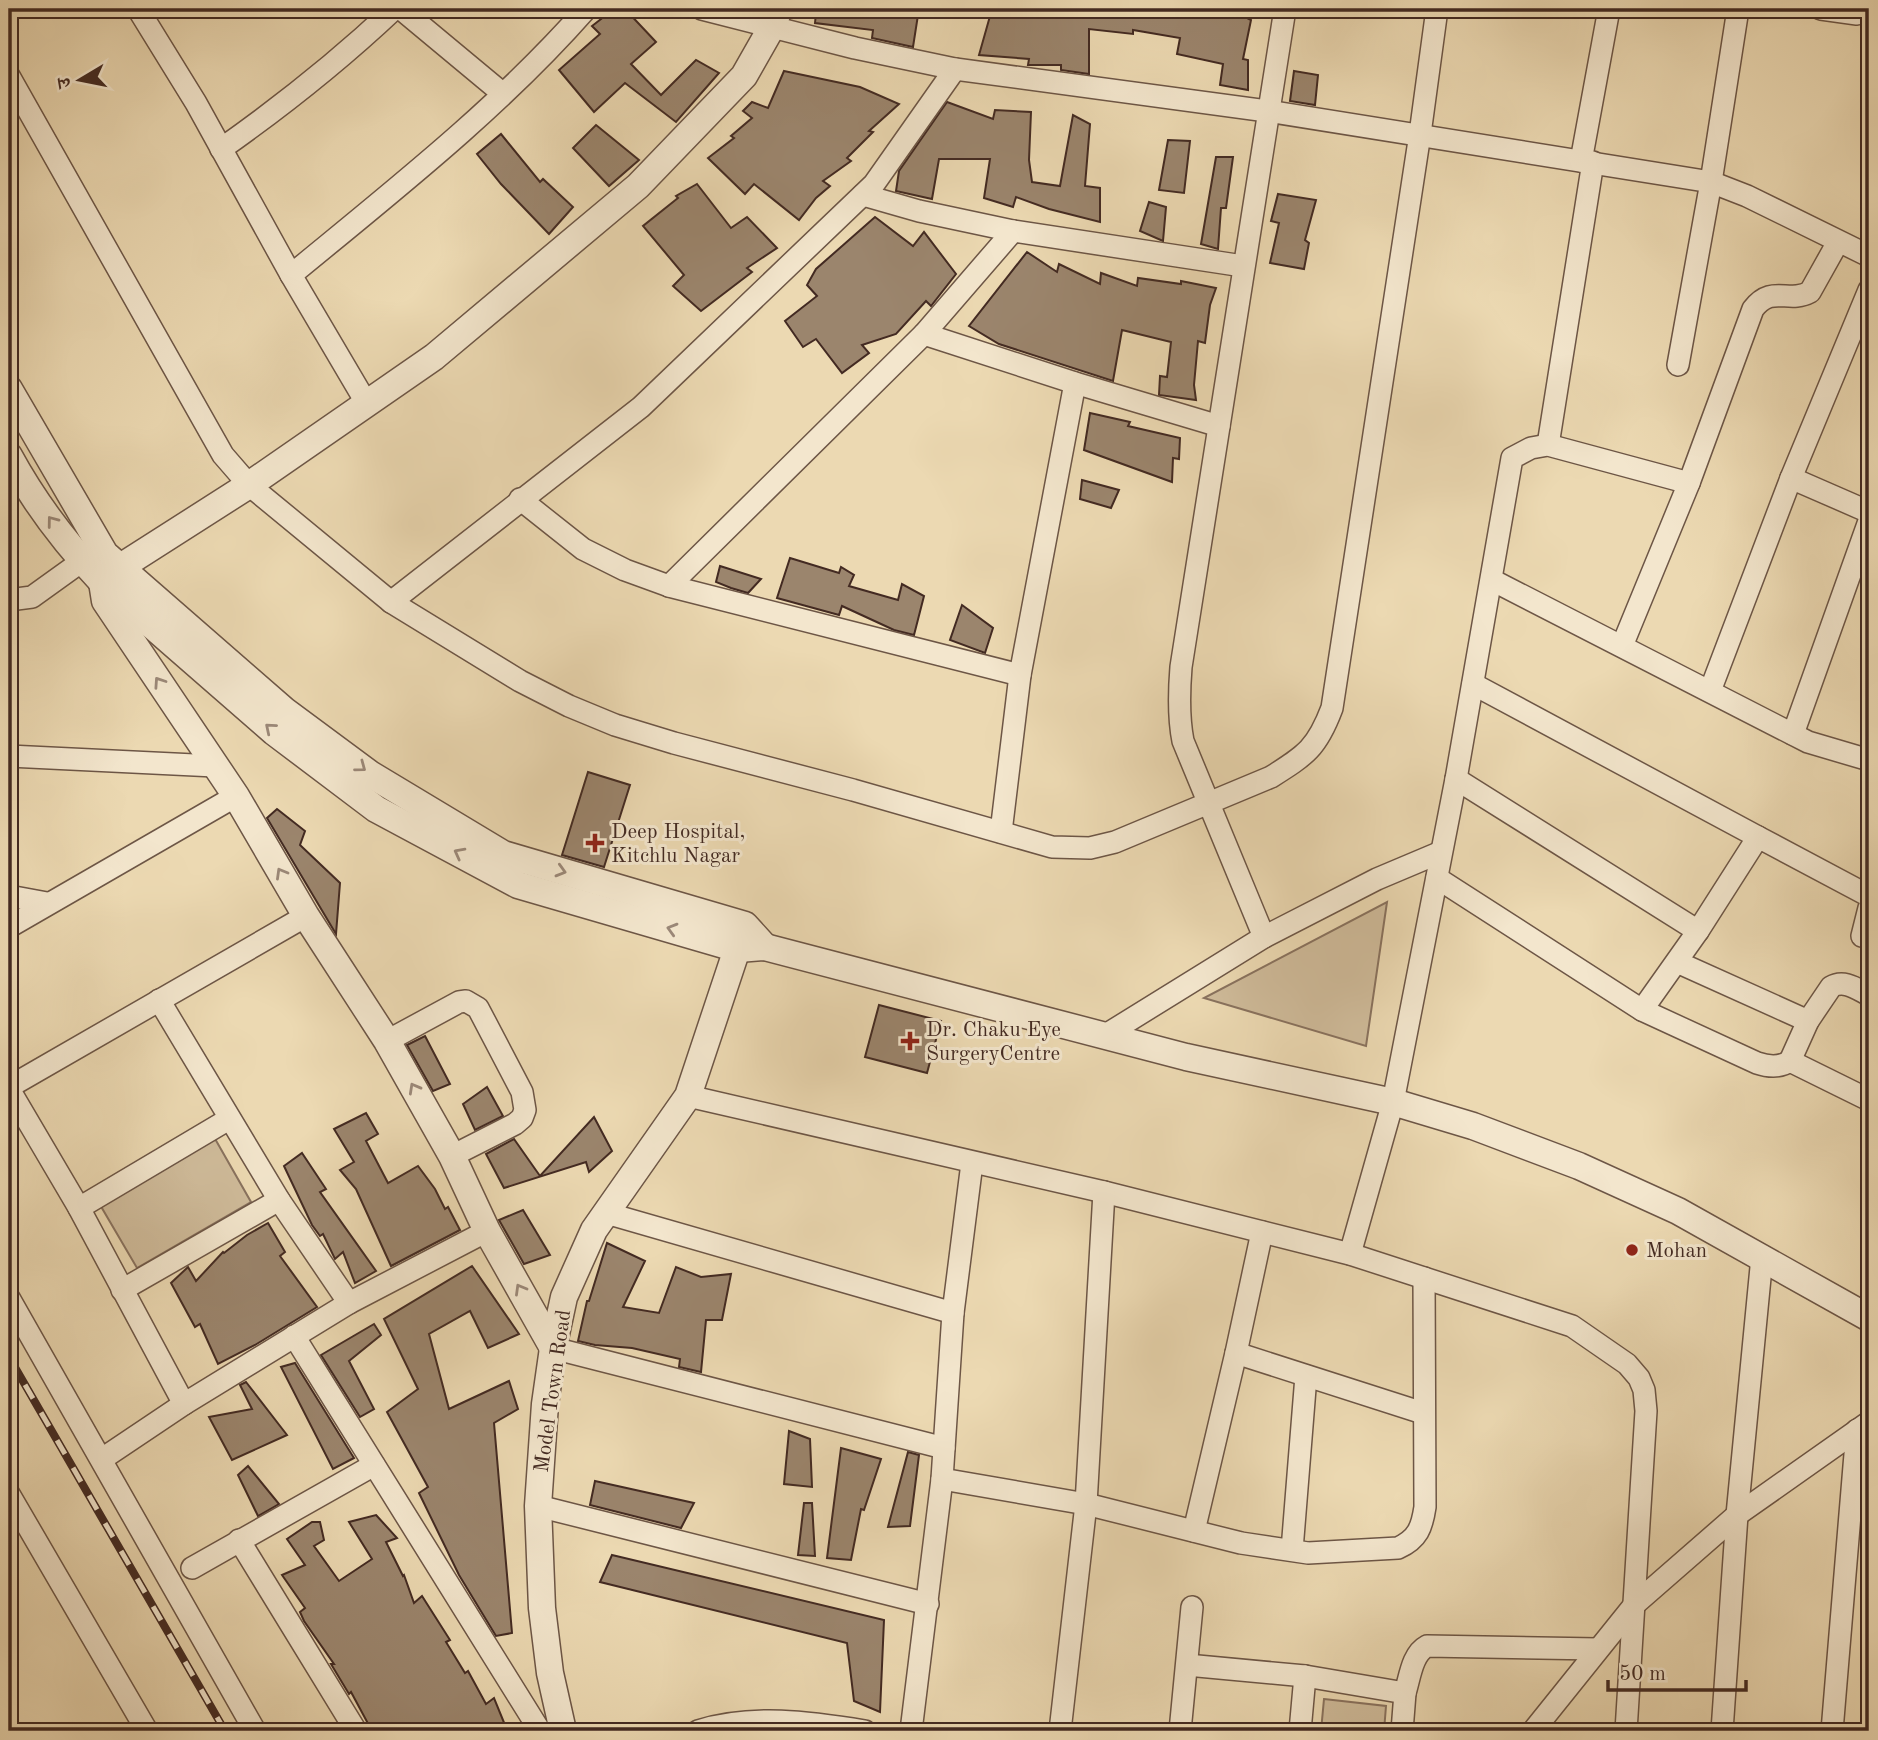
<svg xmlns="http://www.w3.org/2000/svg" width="1878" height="1740" font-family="'Old Standard TT','Noto Serif Devanagari',serif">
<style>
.park{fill:#cfbb9a;stroke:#89725e;stroke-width:2}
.building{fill:#9b856d;stroke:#432a22;stroke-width:2}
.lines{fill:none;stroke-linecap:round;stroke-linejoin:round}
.minor-casing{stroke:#6d5646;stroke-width:24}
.tertiary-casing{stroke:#6d5646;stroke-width:29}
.minor{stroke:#f3e6cd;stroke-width:21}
.tertiary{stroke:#f3e6cd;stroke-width:26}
.rail-casing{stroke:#432a22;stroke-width:8}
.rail{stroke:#f3e6cd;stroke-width:5;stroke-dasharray:16;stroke-linecap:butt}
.oneway{stroke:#9b8878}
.poi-dot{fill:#8f2418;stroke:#f3e6cd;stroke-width:2.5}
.labels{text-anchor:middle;stroke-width:6;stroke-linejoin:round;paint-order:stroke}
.poi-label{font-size:21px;fill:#432a22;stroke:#f3e6cd;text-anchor:start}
.street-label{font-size:21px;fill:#432a22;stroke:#f3e6cd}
</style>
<rect width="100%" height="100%" fill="#ecd9b2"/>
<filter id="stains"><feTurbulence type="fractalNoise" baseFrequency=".00286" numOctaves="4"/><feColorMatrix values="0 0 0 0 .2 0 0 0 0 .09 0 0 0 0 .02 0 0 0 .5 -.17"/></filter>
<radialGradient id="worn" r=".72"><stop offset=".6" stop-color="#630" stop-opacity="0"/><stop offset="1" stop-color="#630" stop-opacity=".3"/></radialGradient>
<g class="park">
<path d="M1387,902l-21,144 -162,-48z"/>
<path d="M214,1137l37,65 -114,66 -38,-65z"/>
<path d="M1324,1699l62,7 -2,25h-63z"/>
</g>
<g class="building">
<path d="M614,9h11l31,33 -25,22 30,31 35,-35 23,13 -43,49 -51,-39 -31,29 -35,-42 41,-36 -8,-8z"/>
<path d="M819,9h29v5l70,1 -5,32 -41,-9 1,-8 -58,-7 1,-10h3z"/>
<path d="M992,9h204l30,5 1,-5h3l21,11 -8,39 5,1v30l-28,-5 3,-21 -46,-10 3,-16 -47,-8v4l-44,-5v45l-28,-4v-5h-33l1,-6 -50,-4z"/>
<path d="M784,71l76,16 39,17 -30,27 4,1 -26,26 4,3 -28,20 7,5 -14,12 -17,22 -45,-36 -9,10 -37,-36 26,-20 -3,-2 21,-18 -9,-7 9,-9 16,6z"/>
<path d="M1294,71l24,4 -3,30 -25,-4z"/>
<path d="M947,102l46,17 2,-9 36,2 -2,48 3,22 28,4 13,-71 17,9 -5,62 15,2v34l-51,-13 -33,-12 -3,10 -29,-9 6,-39h-51l-7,40 -36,-8 3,-20z"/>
<path d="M596,125l43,35 -30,26 -36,-38z"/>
<path d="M501,134l39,48 3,-3 30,28 -24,27 -48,-50 -24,-30z"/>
<path d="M1168,140l22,1 -6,52 -25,-3z"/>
<path d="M1216,157h17l-7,51h-5l-3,41 -17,-5z"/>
<path d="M697,184l34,44 16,-11 30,31 -30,20 5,4 -51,39 -28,-25 11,-11 -41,-49 35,-28 -2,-2z"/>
<path d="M1278,194l38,6 -11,40 4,3 -5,26 -34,-6 9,-40 -8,-2z"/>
<path d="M1149,202l17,5 -3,34 -23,-10z"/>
<path d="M875,217l38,29 11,-14 32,42 -25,32 -5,-5 -30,33 -34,11 7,8 -27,20 -26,-34 -13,8 -18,-26 32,-25 -10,-11 9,-16z"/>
<path d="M1027,252l30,20 2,-8 41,20 1,-11 36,13 1,-8 43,6v-3l35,7 -6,17 -5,38 -7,-2 -4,44 2,15 -37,-5 1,-19 7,1 4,-35 -49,-12 -9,51 -114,-37 -30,-18z"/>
<path d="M1090,413l40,9 -2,4 52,12 -1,21 -6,-1 -1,24 -88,-32z"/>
<path d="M1082,480l37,10 -8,18 -31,-9z"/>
<path d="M790,558l49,15 2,-6 13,8 -5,11 49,14 4,-16 22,12 -10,39 -20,-5 -52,-24 -3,9 -62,-17z"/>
<path d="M720,566l41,13 -13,14 -17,-5 -15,-6z"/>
<path d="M962,605l31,23 -8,25 -35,-13z"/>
<path d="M588,772l42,13 -26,82 -42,-12z"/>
<path d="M277,809l28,22 -5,14 40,38 -4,51 -69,-116z"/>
<path d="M879,1005l62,16 -14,52 -62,-16z"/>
<path d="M425,1036l25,48 -17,7 -26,-46z"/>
<path d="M487,1087l16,29 -28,14 -12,-26z"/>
<path d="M366,1113l12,21 -12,7 22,42 30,-17 17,23 10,20 3,-2 12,23 -69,36 -35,-77 -16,-19 14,-8 -20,-33z"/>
<path d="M594,1117l18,34 -23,21 -3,-10 -82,26 -18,-34 28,-15 26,37z"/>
<path d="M302,1153l24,36 -6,3 56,79 -21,12 -12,-31 -8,7 -12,-25 -3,2 -8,-11 -28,-59z"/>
<path d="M523,1210l27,45 -26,9 -25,-44z"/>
<path d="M268,1223l17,29 -5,4 37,51 -62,38 -37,19 -18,-40 -5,3 -24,-44 17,-16 8,14 27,-29 1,1 23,-18z"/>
<path d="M607,1243l38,18 -22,46 36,6 17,-46 25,10 30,-3 -9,46h-16l-5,52 -22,-5 1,-8 -48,-11 -37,-3 -17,-4 9,-40h2z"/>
<path d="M472,1266l47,68 -31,14 -18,-37 -41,23 20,75 60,-28 9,28 -24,14 18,210 -16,3 -37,-61 -40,-82 9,-6 -41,-75 31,-23 -34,-70z"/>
<path d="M374,1324l7,11 -32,26 25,48 -14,8 -39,-62z"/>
<path d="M295,1363l59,95 -21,11 -52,-102z"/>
<path d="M246,1382l41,53 -55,25 -23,-43 43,-8 -12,-24z"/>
<path d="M789,1431l21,8 2,48 -28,-3z"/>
<path d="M841,1448l40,11 -17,51 -3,-1 -10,51 -24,-2z"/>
<path d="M908,1452l11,3 -9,71 -22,1z"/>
<path d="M248,1466l31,38 -21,12 -20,-41z"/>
<path d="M595,1481l99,22 -13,25 -91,-23z"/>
<path d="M804,1503h8l3,53 -17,-1z"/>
<path d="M376,1515l21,23 -11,4 17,34 1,-1 10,28 8,-7 28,44 -4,2 19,31 3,-2 18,33 8,-6 11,27 -16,6h-117l-21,-39 -2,2 -18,-30h3l-30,-43 -4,-9 5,-4 -23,-33 23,-10 -18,-26 25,-17h8l4,18 -10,6 25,35 33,-22 -23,-37z"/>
<path d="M612,1555l272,65 -4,92 -26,-11 -7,-58 -247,-61z"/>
</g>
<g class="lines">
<defs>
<g id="minor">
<path d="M138,9l58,94 95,172"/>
<path d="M401,9l101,84"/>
<path d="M702,9l153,39 100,21 312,42 444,71 36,14 122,60"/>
<path d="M1821,9l36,5"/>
<path d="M9,76l214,379 26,30 142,117 129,79 49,25 46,19 59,18 179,47 199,57 38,1 25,-6 156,-65c35,-22 46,-29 61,-69l88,-574 17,-125"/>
<path d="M221,149c61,-43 119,-89 173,-140"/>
<path d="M1581,161l28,-152"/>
<path d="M863,195l56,16 94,20"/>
<path d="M1678,365l33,-183 27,-173"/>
<path d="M367,404l-76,-129c102,-84 208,-167 295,-266"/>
<path d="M1219,426l-144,-43 -151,-49 89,-103 230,35"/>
<path d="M1548,445l45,-283"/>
<path d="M1791,478l78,34"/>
<path d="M520,499l63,50 42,21 44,16 351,89"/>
<path d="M1492,580l316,162 61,18"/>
<path d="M669,586l255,-252"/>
<path d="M9,600l23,-3 64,-46"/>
<path d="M391,602l250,-195 233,-223 81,-115"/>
<path d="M1622,646l67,-163 64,-174c19,-25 35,-5 57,-17l28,-50"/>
<path d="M1473,684l285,153"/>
<path d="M1710,691l81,-213 78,-188"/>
<path d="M1793,734l76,-213"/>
<path d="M9,756l206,10"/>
<path d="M1456,779l242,152"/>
<path d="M1001,832l19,-157 55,-292"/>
<path d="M1437,878l205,132 115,53c12,4 23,5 33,-2l79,39"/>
<path d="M9,896l38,7"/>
<path d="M9,927l227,-131"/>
<path d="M1862,936l7,-28"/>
<path d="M1264,937l-81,-196c-5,-25 -4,-49 -2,-74l104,-658"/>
<path d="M1677,962l131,59"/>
<path d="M159,1000l120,200 70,103"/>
<path d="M1642,1010l56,-79 60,-94 111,59"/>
<path d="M1104,1036l160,-99 113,-58 64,-27"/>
<path d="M387,1041l72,-39 7,-1 12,7 44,84 3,18 -3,8 -7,6 -63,32"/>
<path d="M1790,1061l18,-40 23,-34c13,-8 26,2 38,8"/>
<path d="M9,1087l297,-171"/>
<path d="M9,1089l70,119 105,196"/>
<path d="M688,1096l416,96 246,62 222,72 55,38 12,14 5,12 2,21 -20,320"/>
<path d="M79,1208l150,-89"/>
<path d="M606,1213l347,100"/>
<path d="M1350,1254l43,-152 63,-323 56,-321 19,-10 17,-3 141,38"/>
<path d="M122,1290l157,-90"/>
<path d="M9,1298l246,433"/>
<path d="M294,1336l246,395"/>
<path d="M553,1348l391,100"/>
<path d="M1236,1353l187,60"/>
<path d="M102,1459l82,-55 165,-101 138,-72"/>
<path d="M942,1479l144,25 155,39 67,10 90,-5c20,-9 24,-21 27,-41l-1,-229"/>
<path d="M9,1494l138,237"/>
<path d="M538,1506l390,98"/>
<path d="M1194,1531l42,-178 26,-121"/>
<path d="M239,1540l117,191"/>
<path d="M1292,1550l14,-174"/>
<path d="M192,1568l182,-103"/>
<path d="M1187,1665l118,11 100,17 -3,38"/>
<path d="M1405,1693c5,-16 7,-39 22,-47l171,3"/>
<path d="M698,1731c54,-17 112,-9 167,0"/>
<path d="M911,1731l31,-252 11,-166 19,-150"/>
<path d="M1060,1731l26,-227 18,-312"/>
<path d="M1180,1731l12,-124"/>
<path d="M1300,1731l5,-55"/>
<path d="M1533,1731l102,-127 102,-89 132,-93"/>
<path d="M1722,1731l15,-216 25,-258"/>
<path d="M1832,1731l25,-301"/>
</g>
<g id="tertiary">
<path d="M9,389l96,165 180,157 85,63 133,80 242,71 20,22"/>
<path d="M9,456c25,46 57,88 93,126l172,150 102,77 142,76 220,64 27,-2 421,110 207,45 80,24 106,40 99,45 191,107"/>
<path d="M553,1348l-66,-117 -35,-75 -65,-115 -81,-125 -70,-120 -131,-195 -3,-19 17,-14 130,-83 185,-128 204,-171 106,-110 29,-51 6,-16"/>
<path d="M563,1731l-13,-58 -8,-65 -4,-102 7,-102 8,-56 11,-51 30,-67 94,-134 54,-162"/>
</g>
</defs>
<use href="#minor" class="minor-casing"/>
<use href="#tertiary" class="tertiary-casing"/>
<use href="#minor" class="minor"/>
<use href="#tertiary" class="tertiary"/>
<defs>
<path id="rail" d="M9,1357l216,374"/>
</defs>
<use href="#rail" class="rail-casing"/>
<use href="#rail" class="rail"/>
</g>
<defs><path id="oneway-chevron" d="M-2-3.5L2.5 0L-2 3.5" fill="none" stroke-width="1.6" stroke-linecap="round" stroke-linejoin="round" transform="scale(1.75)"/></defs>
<g class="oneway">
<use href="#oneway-chevron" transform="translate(52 521) rotate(-127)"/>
<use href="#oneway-chevron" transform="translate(159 682) rotate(-124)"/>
<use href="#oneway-chevron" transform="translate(270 728) rotate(-140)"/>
<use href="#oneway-chevron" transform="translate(361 767) rotate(37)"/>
<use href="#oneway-chevron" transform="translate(459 853) rotate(-152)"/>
<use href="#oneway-chevron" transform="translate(561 871) rotate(16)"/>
<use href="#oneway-chevron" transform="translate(281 873) rotate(-120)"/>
<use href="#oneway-chevron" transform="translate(672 929) rotate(-164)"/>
<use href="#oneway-chevron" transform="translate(414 1088) rotate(-119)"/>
<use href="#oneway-chevron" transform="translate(520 1289) rotate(-120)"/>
</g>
<g class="poi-dot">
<path d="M591.5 832.5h7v7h7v7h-7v7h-7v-7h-7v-7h7z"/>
<path d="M906.5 1030.5h7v7h7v7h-7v7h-7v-7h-7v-7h7z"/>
<circle cx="1632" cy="1250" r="7"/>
</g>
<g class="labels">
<g class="poi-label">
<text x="611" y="838">Deep Hospital,<tspan x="611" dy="24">Kitchlu Nagar</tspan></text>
<text x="926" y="1036">Dr. Chaku Eye<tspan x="926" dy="24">SurgeryCentre</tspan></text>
<text x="1646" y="1257">Mohan</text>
</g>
<g class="street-label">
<text transform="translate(552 1391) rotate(-82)" y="7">Model Town Road</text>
</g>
</g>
<rect width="1878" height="1740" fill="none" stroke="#ecd9b2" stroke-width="35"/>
<rect x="10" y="10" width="1857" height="1719" fill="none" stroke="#432a22" stroke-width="3.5"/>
<rect x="18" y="18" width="1843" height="1705" fill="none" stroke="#432a22" stroke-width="2"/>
<g transform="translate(80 80) rotate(260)" stroke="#f3e6cd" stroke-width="5" paint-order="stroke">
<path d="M0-5L12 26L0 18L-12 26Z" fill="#432a22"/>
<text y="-10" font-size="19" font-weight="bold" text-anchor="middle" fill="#432a22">उ</text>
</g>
<path d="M1608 1680v10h138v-10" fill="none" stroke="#432a22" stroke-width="3.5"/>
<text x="1619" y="1680" font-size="21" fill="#432a22" stroke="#f3e6cd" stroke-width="5" paint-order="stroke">50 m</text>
<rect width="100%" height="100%" filter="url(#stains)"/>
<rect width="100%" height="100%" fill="url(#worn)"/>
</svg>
